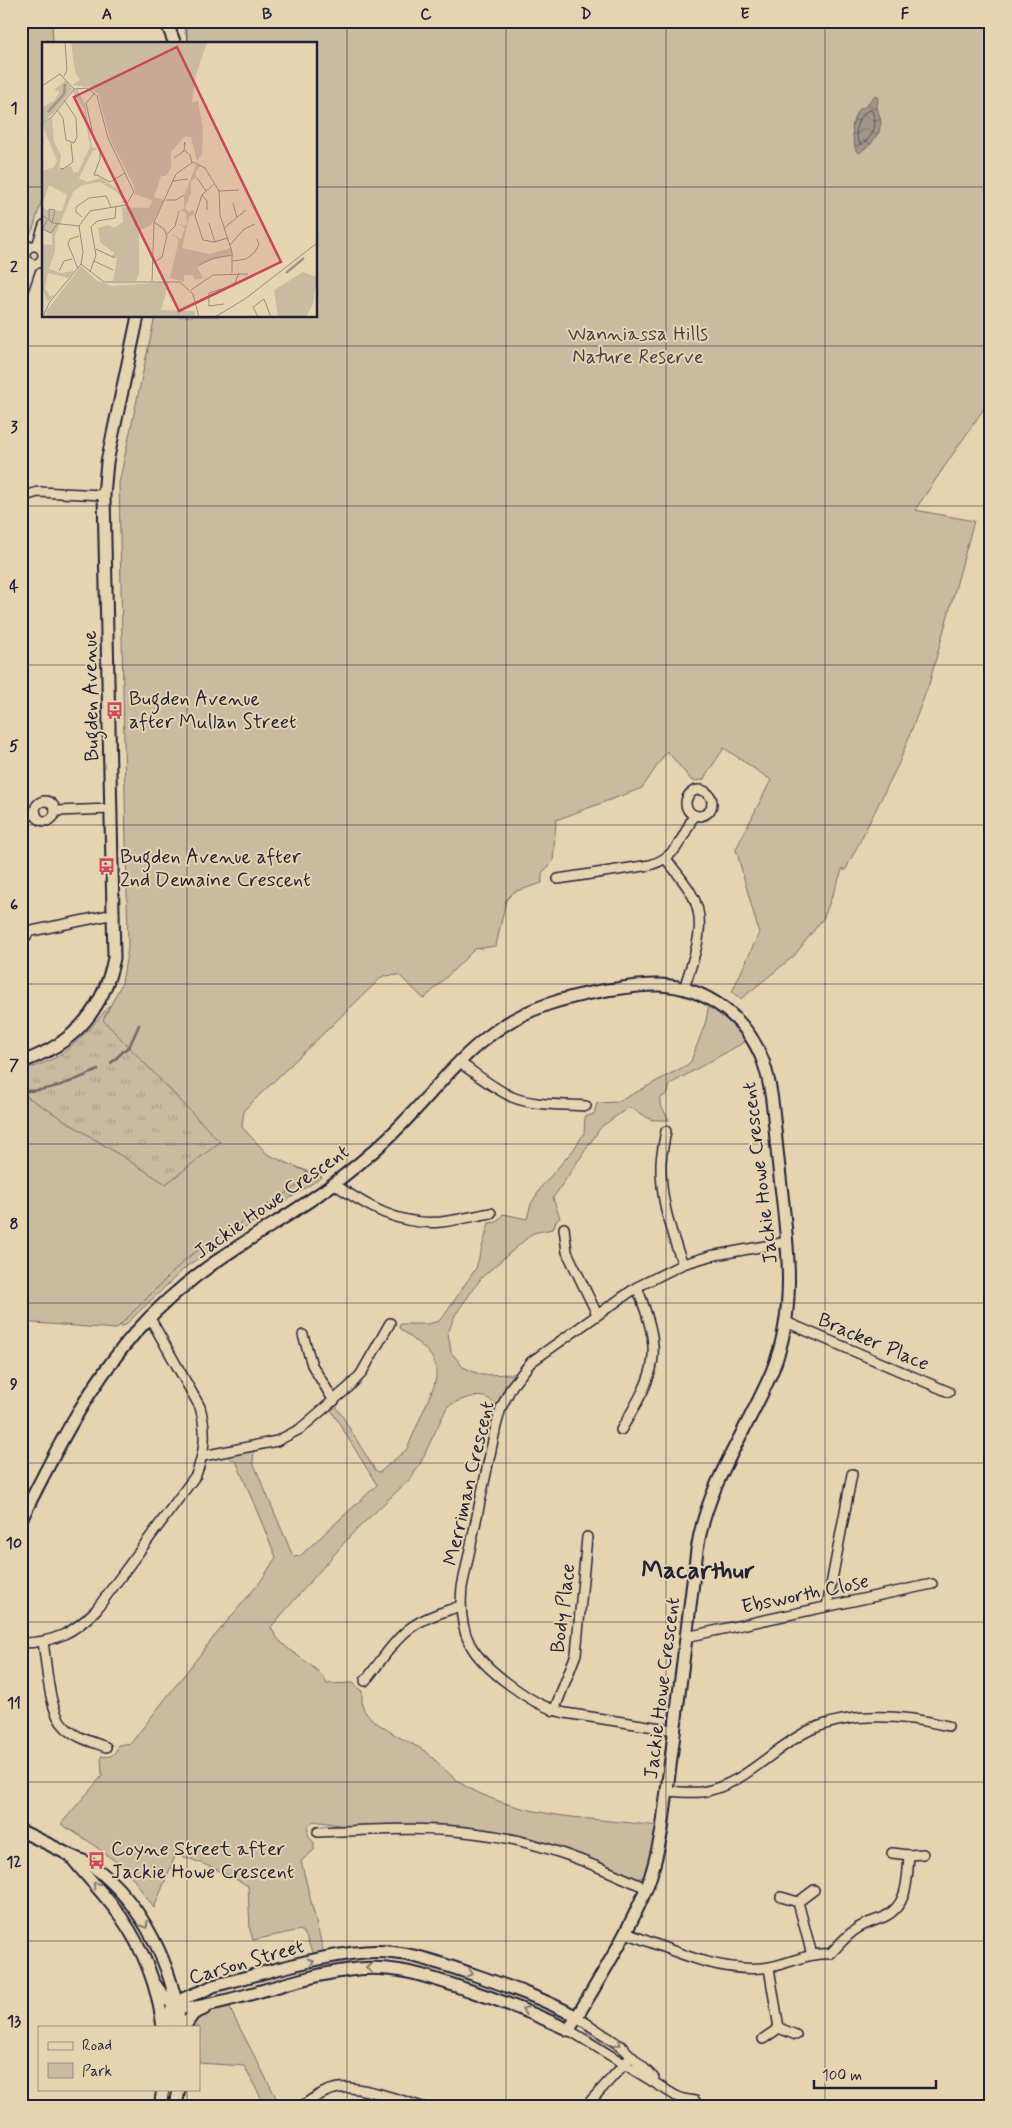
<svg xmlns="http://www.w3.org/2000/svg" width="1012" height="2128" font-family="Mynerve,sans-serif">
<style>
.grass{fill:url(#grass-tufts);stroke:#766e6e}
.park{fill:#c9baa0;stroke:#766e6e}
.water{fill:url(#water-waves);stroke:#6e6769}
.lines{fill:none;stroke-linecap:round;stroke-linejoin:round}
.shore{stroke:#545059;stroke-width:1}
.stream{stroke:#6e6769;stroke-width:2.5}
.minor-casing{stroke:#22223b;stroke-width:12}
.tertiary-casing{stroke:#22223b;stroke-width:15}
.minor{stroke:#e6d4b1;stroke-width:9}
.tertiary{stroke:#e6d4b1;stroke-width:11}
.oneway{stroke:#847b76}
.grid{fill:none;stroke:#22223b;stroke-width:1;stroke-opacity:0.55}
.labels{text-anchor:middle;stroke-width:4;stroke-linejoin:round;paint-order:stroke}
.park-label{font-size:20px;fill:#43404f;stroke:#e6d4b1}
.street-label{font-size:20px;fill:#22223b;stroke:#e6d4b1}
.poi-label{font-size:20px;fill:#22223b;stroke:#e6d4b1;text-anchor:start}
.district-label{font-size:25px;font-weight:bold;fill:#22223b;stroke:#e6d4b1}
.inset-river{fill:none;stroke:#a09587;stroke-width:2.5}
.inset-road{fill:none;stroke:#988d82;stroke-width:1}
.view{fill:#c84759;fill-opacity:0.15;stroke:#c84759;stroke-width:2.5}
.inset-edge{fill:none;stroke:#22223b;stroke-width:2.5}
.neatline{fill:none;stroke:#22223b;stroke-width:2}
.grid-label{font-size:16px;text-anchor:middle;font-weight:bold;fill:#22223b}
</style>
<defs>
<pattern id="grass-tufts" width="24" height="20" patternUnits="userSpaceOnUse" patternTransform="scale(1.25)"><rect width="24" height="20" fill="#c9baa0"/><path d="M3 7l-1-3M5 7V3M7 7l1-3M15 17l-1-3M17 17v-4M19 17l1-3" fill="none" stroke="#aca08b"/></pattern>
<pattern id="water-waves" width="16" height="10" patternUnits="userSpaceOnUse" patternTransform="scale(1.25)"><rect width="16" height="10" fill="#a09587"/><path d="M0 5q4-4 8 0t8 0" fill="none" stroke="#827970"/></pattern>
</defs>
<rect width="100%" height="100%" fill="#e6d4b1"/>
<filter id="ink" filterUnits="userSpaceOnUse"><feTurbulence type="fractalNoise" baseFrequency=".02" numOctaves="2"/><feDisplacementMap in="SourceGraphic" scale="10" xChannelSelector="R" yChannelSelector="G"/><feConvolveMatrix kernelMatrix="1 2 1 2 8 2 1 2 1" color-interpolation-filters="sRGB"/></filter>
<g filter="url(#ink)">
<g class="grass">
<path d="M110,1005l121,112 38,39 53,21 -135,89 -63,60 -74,-4 -29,-17v-236c39,-4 66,-36 89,-64z"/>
<path d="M584,2026l31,21 8,11 -26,-16 -14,-15z"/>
</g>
<g class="park">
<path d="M21,21h31l1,23h-9v149l-11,36 -12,20v-98l6,-19 -1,-70 -5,-25z"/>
<path d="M182,21h809v377l-76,112 59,11 -45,163 -30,79 -54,108 -2,-3 -19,49 -30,39 -53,43 -9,-7 27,-59 -23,-84 35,-69 -47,-32 -21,32 -11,1 -25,-30 -25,37 -86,32 -3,42 -11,11v10l-28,9 -8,8 -10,46 -21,3 -51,50 -25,-24 -16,1 -139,134 -2,17 25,27 47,21 -126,82 -72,72 -95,-7v-229l145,91 54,-42 -117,-122 19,-37 6,-35 -9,-465 36,-167h161v-272h-127z"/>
<path d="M709,1003l12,8 27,29 -78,44 -2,9 -8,6v5l9,16h-17l-23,-13 -28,20 -48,71 7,20 -4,3 -3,8 -20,4 -51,44 -27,38 -7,18 3,19 12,15 18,8 33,-1 -17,33c-5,-3 -5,-6 -8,-8 -11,-7 -33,2 -42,8l-28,59 -8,12 -60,57 -80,92c11,27 45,33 56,57l27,-1 2,4 6,4c0,7 -1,16 4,22 8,11 40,28 54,35 17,11 29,29 47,39 58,32 128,31 192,39l-12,48 -3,3 -8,2 -125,-44 -56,-8 -52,-2 -52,2 -37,-6c-9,6 -8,15 0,21v8l-13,11 23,93 -10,-1c-7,-7 -5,-18 -14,-23l-47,10 -3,-10 -2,-44c-23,-14 -46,-23 -72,-32l-22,54 -27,-38 -39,-29 -27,-17 41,-48 -1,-20c9,2 15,-1 17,-11l13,-2 82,-105 48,-57 15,-24 -39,-94 -11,-8 28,-5 -1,12 39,92 3,3 5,-1 77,-71 -46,-75 5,-4 39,64 5,2 27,-23 27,-63 2,-9v-10l-4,-10 -9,-10 -24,-19 1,-4h28l11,-3 7,-8 30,-45 13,-45 8,-1 6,-8 24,5 4,-15 11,-18 32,-37 10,-16 1,-16 9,-3 3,-11 21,-1 69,-37 4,-4 15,-40z"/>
<path d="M230,2007l2,6 49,94h-15l-22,-41 -45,-3v-36h-9l4,-10 11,-5z"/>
</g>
<path class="water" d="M875,96l3,1 -1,10 4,15 -2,10 -8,12 -12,9 -3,-2c-3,-15 -7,-25 1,-39 2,-4 7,-4 10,-7 3,-4 3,-6 8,-9z"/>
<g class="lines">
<path class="shore" d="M869,110l3,1c6,13 2,26 -11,34 -9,-12 -4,-29 8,-35z"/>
<g class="stream">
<path d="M111,1063l19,-18 9,-20"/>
<path d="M21,1091c28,1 52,-10 77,-21"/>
</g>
<defs>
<g id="minor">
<circle cx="34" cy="255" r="9"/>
<path d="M37,246l7,-21"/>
<path d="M21,296l11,-32"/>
<path d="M21,497l17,-5 66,3"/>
<circle cx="699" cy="803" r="13"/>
<circle cx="45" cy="811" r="10"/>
<path d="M56,811l55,-2"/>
<path d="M21,817l15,-4"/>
<path d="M666,859c10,13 23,27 29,42 12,28 -3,60 -11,88"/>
<path d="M558,879l92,-14c27,-8 32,-27 44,-50"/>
<path d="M21,924l5,4 1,7 -6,8"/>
<path d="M27,932l87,-18"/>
<path d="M459,1062c17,12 34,26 53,35 22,9 50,7 74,9"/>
<path d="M666,1131c-2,10 -4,20 -5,31 -1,35 9,70 22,102"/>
<path d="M334,1184c33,22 65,42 107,38 17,-2 34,-6 50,-9"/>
<path d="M564,1228l3,24 30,62"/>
<path d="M786,1322l163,70"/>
<path d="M303,1335l9,30 22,36"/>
<path d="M621,1430c37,-62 42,-75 16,-143"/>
<path d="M203,1456l74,-15 23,-12 49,-42 12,-13 29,-51"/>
<path d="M827,1606l25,-132"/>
<path d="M686,1637l246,-53"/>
<path d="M43,1642c4,23 5,69 22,85 11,11 28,15 41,20"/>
<path d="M21,1643c32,0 53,-10 75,-33l100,-135c9,-24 11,-43 4,-68l-50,-89"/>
<path d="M365,1681c15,-18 29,-42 48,-55 14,-10 31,-14 47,-20"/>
<path d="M554,1711l22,-57 11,-117"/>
<path d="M674,1730l-109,-17c-22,-5 -37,-15 -55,-28 -38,-28 -53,-49 -48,-98l34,-161 5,-18 11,-22 19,-24 106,-75 46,-23 27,-8 77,-14"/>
<path d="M667,1791c11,1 23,2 34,1 43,-6 71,-44 109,-62 42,-19 94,-15 138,-4"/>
<path d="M318,1832c55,-2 109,-6 163,2 59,7 112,30 165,54"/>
<path d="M892,1853l17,2 14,-1"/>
<path d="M781,1897l17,5 16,-12"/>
<path d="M798,1902l14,53"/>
<path d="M626,1933c44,16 89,39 137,35 23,-2 43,-16 67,-14 8,-8 16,-18 25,-24 9,-7 20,-9 29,-13 25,-12 23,-39 25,-62"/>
<path d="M769,1968l10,60"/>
<path d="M577,2017l44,29 33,32"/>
<path d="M569,2030l107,66 7,3 12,2"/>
<path d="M763,2039l16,-11 17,7"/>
<path d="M301,2107c12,-9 24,-17 38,-19 19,-3 64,13 84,19"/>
<path d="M585,2107l43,-47"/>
</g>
<g id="tertiary">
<path d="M166,21l9,23"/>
<path d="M21,1062c11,-3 18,-7 28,-12 37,-20 57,-52 65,-92l-10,-463 3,-33 31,-146"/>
<path d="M21,1520c33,-66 65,-131 114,-187 25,-28 55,-54 86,-75 39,-27 82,-50 120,-80 22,-17 43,-35 62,-55 30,-31 56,-66 91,-91 34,-25 72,-35 113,-42 17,-2 35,-6 53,-5 46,2 87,33 103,76 11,31 11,66 15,98 7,70 22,142 -5,210 -25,61 -66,114 -76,181l-35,280c-4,19 -8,40 -16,59 -20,49 -50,95 -77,141 -32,-15 -64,-28 -98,-39 -41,-14 -79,-28 -122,-21 -54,7 -106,30 -159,38 -18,1 -27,-12 -36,-25"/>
<path d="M21,1831c17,8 32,15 48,24 8,4 17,6 24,11 50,38 80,100 87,161"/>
<path d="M72,1858c16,20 34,38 49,59 23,33 37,70 42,110"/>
<path d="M169,2027c-3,-32 24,-29 44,-41 48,-12 103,-30 152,-34 39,-3 74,11 110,23 35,12 69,24 102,42"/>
<path d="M184,2027l9,-13 11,-5"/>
<path d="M160,2107l3,-18"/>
<path d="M176,2107l3,-18"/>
</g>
</defs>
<use href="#minor" class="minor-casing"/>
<use href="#tertiary" class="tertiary-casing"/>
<use href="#minor" class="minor"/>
<use href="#tertiary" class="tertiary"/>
</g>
<defs><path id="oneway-chevron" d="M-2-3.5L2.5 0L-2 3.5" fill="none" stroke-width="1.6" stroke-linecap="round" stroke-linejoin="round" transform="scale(1.25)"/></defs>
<g class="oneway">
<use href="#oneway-chevron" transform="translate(96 1885) rotate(-132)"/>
<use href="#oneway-chevron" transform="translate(145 1925) rotate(59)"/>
<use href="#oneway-chevron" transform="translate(311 1962) rotate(-13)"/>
<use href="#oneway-chevron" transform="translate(369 1968) rotate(178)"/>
<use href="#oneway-chevron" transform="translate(470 1973) rotate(19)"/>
<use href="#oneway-chevron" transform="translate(525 2010) rotate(-159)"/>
<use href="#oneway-chevron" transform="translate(618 2043) rotate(40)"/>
</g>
</g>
<path class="grid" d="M187,21v23M347,21v2086M506,21v2086M666,21v2086M825,21v2086M21,187h23M316,187h675M187,316v1711M21,346h970M21,506h970M21,665h970M21,825h970M21,984h970M21,1144h970M21,1303h970M21,1463h970M21,1622h970M21,1782h970M21,1941h970M187,2089v18"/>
<defs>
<symbol id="bus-bare" viewBox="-9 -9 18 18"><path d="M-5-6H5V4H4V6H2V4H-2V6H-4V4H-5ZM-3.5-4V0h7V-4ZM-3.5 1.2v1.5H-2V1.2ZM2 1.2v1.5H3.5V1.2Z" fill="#d1495b" stroke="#e6d4b1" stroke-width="2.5" paint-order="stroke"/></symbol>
</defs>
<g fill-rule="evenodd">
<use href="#bus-bare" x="102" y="698" width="25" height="25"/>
<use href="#bus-bare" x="94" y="854" width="25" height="25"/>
<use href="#bus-bare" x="84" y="1848" width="25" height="25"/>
</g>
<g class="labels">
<g class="park-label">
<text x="638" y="340">Wanniassa Hills<tspan x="638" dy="23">Nature Reserve</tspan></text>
</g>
<g class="street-label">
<text transform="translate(90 696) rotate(-91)" y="7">Bugden Avenue</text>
<text transform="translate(759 1173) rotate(-97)" y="7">Jackie Howe Crescent</text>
<text transform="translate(271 1201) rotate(-35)" y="7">Jackie Howe Crescent</text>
<text transform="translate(874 1341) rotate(23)" y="7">Bracker Place</text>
<text transform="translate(468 1483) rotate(-77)" y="7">Merriman Crescent</text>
<text transform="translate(805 1593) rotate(-12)" y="7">Ebsworth Close</text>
<text transform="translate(562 1608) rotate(-83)" y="7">Body Place</text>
<text transform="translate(661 1688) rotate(-83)" y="7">Jackie Howe Crescent</text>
<text transform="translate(246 1961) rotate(-16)" y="7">Carson Street</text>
</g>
<g class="poi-label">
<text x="129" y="705">Bugden Avenue<tspan x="129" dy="23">after Mullan Street</tspan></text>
<text x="120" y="863">Bugden Avenue after<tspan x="120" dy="23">2nd Demaine Crescent</tspan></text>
<text x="111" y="1855">Coyne Street after<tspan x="111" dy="23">Jackie Howe Crescent</tspan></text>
</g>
<g class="district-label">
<text x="698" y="1578">Macarthur</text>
</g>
</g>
<g transform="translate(42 42)">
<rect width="275" height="275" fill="#e6d4b1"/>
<path d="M261,230l14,5 -4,27 -7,13h-28l-4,-27z" fill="#c9baa0"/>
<path d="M29,0h136l-11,33 -4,27 6,-1 5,28 -1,25 -5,7 -6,-24 -6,-1 -14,16v16l-5,8h-5l-7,21 10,3 -13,25 -12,6v43l-3,7h-23l4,-23 -6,-1 3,-4 -14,-11 -2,-14 10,-3 6,3 9,-6 -1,-15 27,1 4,-7 -18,-7 -1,-8 -24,-47 -12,-45 -10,-7 -16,-2 8,-5 -5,-8zM24,38l6,9 -18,24 -12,9v-15l12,-6 6,-9 -6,-2zM35,47l8,15 7,43 5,2 -5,3 -13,26 8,4 14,-4 19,13 7,10 -6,3 2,-4 -6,-8 -17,-10 -18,3 -9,7 -18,44v15l-6,18 12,4 13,-2 -6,7 -20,-5 -3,15 5,8 4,-1 -6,7 -6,-14v-44l10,1v-11l-10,-4v-59l12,-4 3,-6 -15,-37 10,-6 2,24 7,13 -2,14 12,-3 3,7 4,-1 12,-25 -6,-38 -12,-18zM7,143l18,10 -5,16 -16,-1 -4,-5zM154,123h5l-6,8 2,4 -6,4v12l-6,14 3,5 6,-2v4l-5,3 -7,31 27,6 22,-6 1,6 -36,11 7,13 -8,2 -3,-5h-8v7l-14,-4 9,-38 -9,-7 11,6 4,-11 -8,-5 8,3 2,-3 -1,-10 -6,-3 4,-2v-12zM39,224l15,14 16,6 57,-4 -8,28 34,1 -1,6h-148l1,-7z" fill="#c9baa0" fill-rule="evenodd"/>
<path class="inset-river" d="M6,70l16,-18 1,-10M244,231l18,-15"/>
<path class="inset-road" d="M22,34l3,-6 -2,-28M0,44l18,-12 14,15M15,68l6,8 3,22 8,3 3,-6 -1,-19 -12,-18M0,81l10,-6 22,-28 13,-1 10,8 11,42 26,54 -8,13 -36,6M51,93l-7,-32 9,-10M142,108l6,5 2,8M132,116l10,-7 1,-9 -1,3M18,126l3,1 10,-7 -2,-19M55,133l13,7 15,-9M56,133h-4l6,-16v-10M155,136l9,13M131,139l15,-2M173,141l-13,12 -7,21 8,24 11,2 14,-4M177,149l20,-1M160,153l5,6v9M124,158h10l8,-5M191,161l4,15M0,173l11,8 26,3M40,175l-6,-5v-5l13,-9 17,-2 5,11M5,178l-4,9 8,4 6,-9M7,179v-12l6,1 -3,13M167,181l6,19M182,186l22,-18M125,192l8,-8 4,-15M188,203l14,-16 11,-5M54,207l19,9M52,219l19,9M191,219l13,-2 8,-6 5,-8 -2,-6M39,222l23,18h76l13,12 6,23M110,222l10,-7 5,-21 -3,-7 -10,-7M155,224l17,-8 19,-3M36,227l-10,-25 2,-5 9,-3M17,229l5,-10 8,-2M48,230l6,-17 -5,-28 6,-6 18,-3 1,-12M110,239l2,-59 22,-48 17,-12 12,6 14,23 1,24 12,37v21M149,248l22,-15 35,-1M182,262l-15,2v-13l25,-8 5,-12M1,275l6,-14 32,-39 2,-12 -4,-26 11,-15M173,275l30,-18 72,-56M216,275l-5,-10 11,-8 7,18"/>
<path class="view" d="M135,5l104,215 -102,49 -105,-214z"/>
<rect width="275" height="275" class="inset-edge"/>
</g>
<rect width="1012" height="2128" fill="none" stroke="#e6d4b1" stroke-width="55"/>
<rect x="38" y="2026" width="162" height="65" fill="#e6d4b1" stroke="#988d82"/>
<rect x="48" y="2042" width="25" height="8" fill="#e6d4b1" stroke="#988d82"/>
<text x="82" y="2050" font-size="15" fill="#22223b">Road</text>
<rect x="48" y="2063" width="25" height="15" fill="#c9baa0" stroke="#988d82"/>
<text x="82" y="2076" font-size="15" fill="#22223b">Park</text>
<path d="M814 2080v8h122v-8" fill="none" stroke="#22223b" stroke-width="2.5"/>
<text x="822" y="2080" font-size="15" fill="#22223b" stroke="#e6d4b1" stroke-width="4" paint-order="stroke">100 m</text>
<rect x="28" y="28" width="956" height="2072" class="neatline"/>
<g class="grid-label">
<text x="107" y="19">A</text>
<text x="267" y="19">B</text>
<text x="426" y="19">C</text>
<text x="586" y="19">D</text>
<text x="745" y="19">E</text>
<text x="905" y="19">F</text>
<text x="14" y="113">1</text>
<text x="14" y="272">2</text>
<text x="14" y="432">3</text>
<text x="14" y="591">4</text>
<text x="14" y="751">5</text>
<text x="14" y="910">6</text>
<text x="14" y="1070">7</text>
<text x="14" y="1229">8</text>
<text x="14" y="1389">9</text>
<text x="14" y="1548">10</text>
<text x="14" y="1708">11</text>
<text x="14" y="1867">12</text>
<text x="14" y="2026">13</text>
</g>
</svg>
